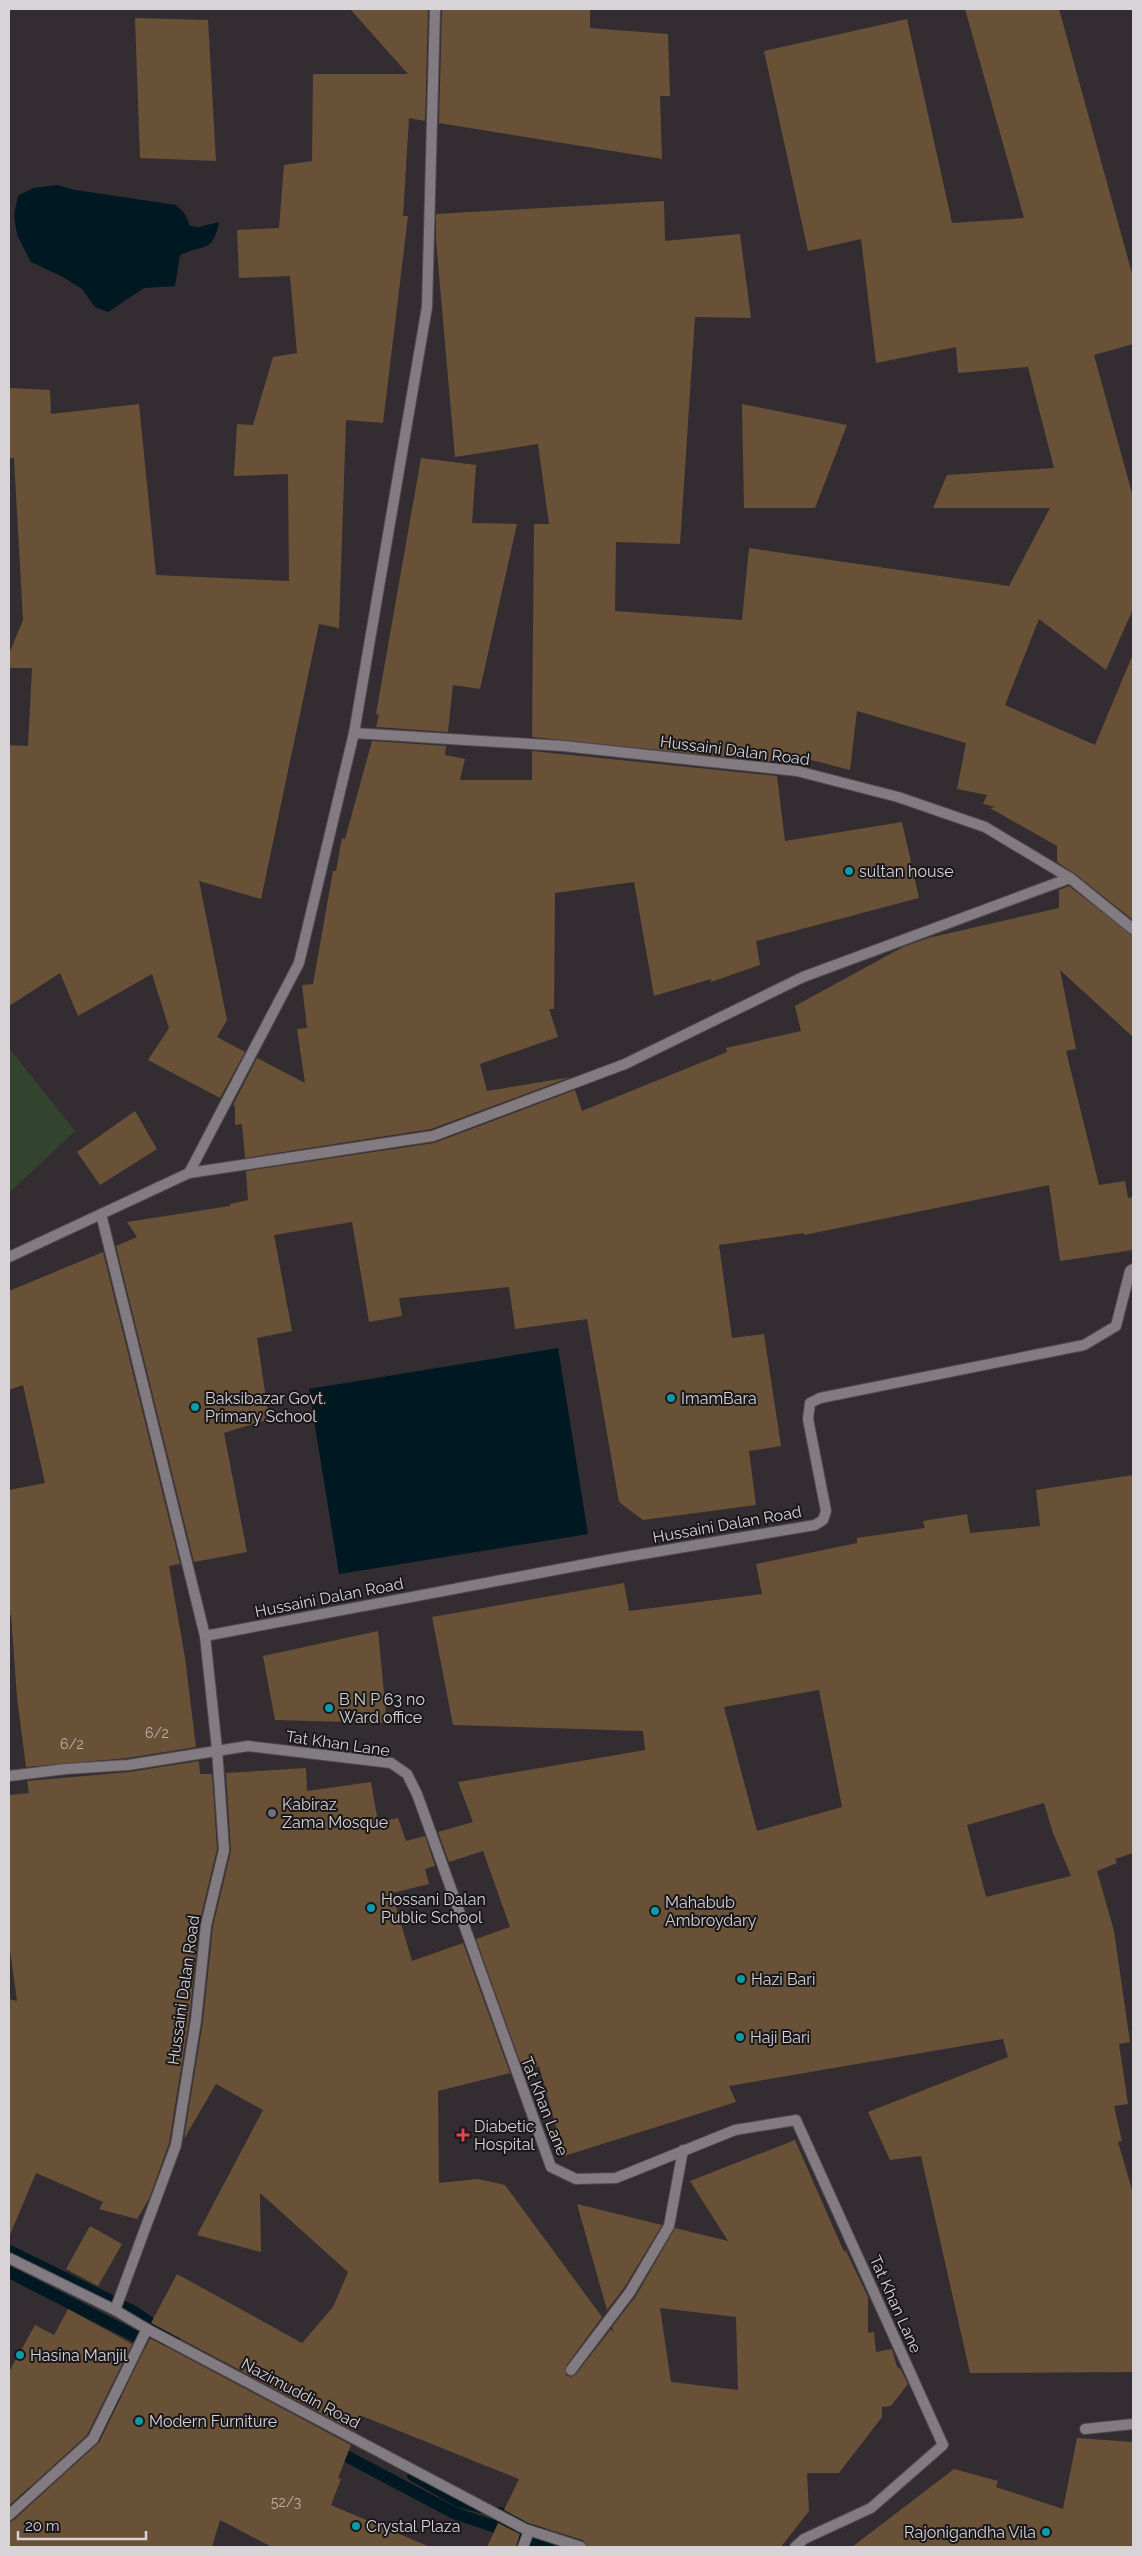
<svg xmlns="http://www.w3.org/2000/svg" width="1142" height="2556" font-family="Raleway,sans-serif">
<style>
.green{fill:#32442d}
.water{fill:#001821}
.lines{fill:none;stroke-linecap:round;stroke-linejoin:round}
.stream{stroke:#001821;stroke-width:12}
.building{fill:#695138;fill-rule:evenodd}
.minor-casing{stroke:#504b4f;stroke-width:12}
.tertiary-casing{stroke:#504b4f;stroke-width:12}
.minor{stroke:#827b81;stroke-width:10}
.tertiary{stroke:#827b81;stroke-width:10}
.culture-dot{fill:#0f9aa8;stroke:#191719;stroke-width:2}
.worship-dot{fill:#6b7280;stroke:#191719;stroke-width:2}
.health-dot{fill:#e0444e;stroke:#191719;stroke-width:2}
.labels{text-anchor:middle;stroke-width:4;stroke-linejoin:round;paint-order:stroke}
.number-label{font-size:14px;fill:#bcb2ae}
.street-label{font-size:16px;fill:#d7d3d6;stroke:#191719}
.poi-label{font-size:16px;fill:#d7d3d6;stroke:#191719;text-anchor:start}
</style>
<rect width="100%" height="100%" fill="#332d32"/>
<path class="green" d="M9,1048l66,83 -66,62z"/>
<g class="water">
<path d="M57,185l18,5 101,15 9,9 5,12 9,1 20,-5c-6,31 -15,22 -39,33l-5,31 -31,2 -36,24 -13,-5 -13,-18 -19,-12 -32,-15 -14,-27 -3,-20 4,-19 15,-8z"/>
<path d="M558,1348l30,186 -249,40 -30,-185z"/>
</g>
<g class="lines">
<g class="stream">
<path d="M9,2251l125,61 40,27"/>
<path d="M9,2272l153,78"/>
<path d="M333,2449l121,64 69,23 -4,11"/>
<path d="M75,2464l19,-18 26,-45"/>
<path d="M413,2475l45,26 22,6"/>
<path d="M9,2508l19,-16"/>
<path d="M499,2513l41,13"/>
<path d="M527,2547l2,-6 19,6"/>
</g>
</g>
<g class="building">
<path d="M350,9h78l-3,112 -16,-3 -6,98h5l-25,207 -37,-3 -7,208 -20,-4 -58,275 -62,-18 28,139 -10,17 28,15 -25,46 -72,-38 21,-32 -17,-54 -74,42 -18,-43 -51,33v-261l19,1 4,-78h-23v-14l14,-34 -9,-162h-5v-70l41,2 1,24 88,-10 17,171 133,6 -1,-107 -54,2 3,-52 16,1 20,-68 24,-4 -7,-77 -51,2 -2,-48 42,-2 5,-63 28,-4 1,-87h95z"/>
<path d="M442,9h148v19l78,6 2,62h-10l2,63 -223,-36z"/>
<path d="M965,9h94l74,268v67l-39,11 39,142v112l-27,61 -67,-51 -34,86 90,40 38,-91v266l-59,-47 -17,-11v-16l-67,-38 6,-1 -13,-3 4,-9 -30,-6 9,-46 -109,-32 -7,59 -77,-20 2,12 -243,-25 2,-213h15l-11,-80 -83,13 -19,-217v-26l228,-13 1,40 75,-7 11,84 -56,-1 -15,227 -64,-2 -1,69 127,9 7,-72 260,38 41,-78h-117l14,-33 107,-7 -26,-101 -70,6 -2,-26 -80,16 -15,-124 -53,12 -44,-200 143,-32 45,204 72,-5z"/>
<path d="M135,18l73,2 8,141 -76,-3z"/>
<path d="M742,404l105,21 -32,83h-71z"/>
<path d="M421,458l55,7 -4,58 45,1 -37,165 -27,-4 -5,47 -72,-5 3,-12 -3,-1z"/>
<path d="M372,741l74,5 -1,9 20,4 -5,21h72v-29l245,25 8,65 117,-19 17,76 -163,43 4,24 -49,17v-3l-57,17 -20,-114 -79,11 -1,116h-5l9,28 -78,27 7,27 84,-14 -140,52 -186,29 -3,-34 -7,1v-19l-2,-1 24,-47 48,25 -8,-54 10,-1 -5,-43 11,-1 20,-113h3l6,-33 3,1z"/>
<path d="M1069,886l64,50v101l-73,-67 16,79 -10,2 33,134 26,-4 3,17 5,-1v53l-73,11 -11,-76 -245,50v-2l-85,12 13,93 32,-4 17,112 -32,5 7,54 -113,15 -24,-18 -32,-183 -72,10 -6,-42 -110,11 3,18 -33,6 -17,-100 -78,13 18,96 -35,7 12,81 -45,14 23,119 -53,10 -78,-316 21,-9 -10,-15 103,-16v-2l18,-4 -2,-29 188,-28 141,-53 7,21 145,-59 -1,-4 75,-17 -6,-25 108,-59 25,-9 131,-30v-18z"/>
<path d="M135,1111l22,38 -57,36 -23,-33z"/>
<path d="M103,1252l77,312 -11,2 16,92 11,89 -69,11 -101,9 -9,-70 -6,-82 -2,1v-126l36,-7 -22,-98 -14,5v-99z"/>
<path d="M1133,1475v378l-18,6 2,4 -20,8 17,60 16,111 -11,2 9,60 -14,2 8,35 -4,1 15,51v179l-163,1 -49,-217 -31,4 -22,-48 140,-55 -5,-18 -274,47 7,16 -172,54 -25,-90 -16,4 -47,-131 34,-12 -27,-76 -34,11 -11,-30 35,-10 -15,-40 187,-32 -2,-19 -190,-6 -21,-108 192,-34 5,28 133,-17 -6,-30 101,-21v-5l68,-10 -2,-7 44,-7 3,19 70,-7 -4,-36zM819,1690l23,117 -85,24 -33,-124zM1044,1803l9,30 18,43 -85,21 -19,-72z"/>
<path d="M378,1631l9,92 -112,-3 -12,-64z"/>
<path d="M199,1761l1,13h12l5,75 -18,75 -10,95 -20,124 -20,56 -12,20 -38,-10 4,-7 -67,-29 -27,64v-238l8,2 -8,-58v-148l20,-2 -2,-12 102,-9z"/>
<path d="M306,1768l1,23 64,-9 7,40 20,-4 8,23 19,-5 10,30 -10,3 4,15 -37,9 20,68 51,-18 47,130 -72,18 1,92 39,-4 27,6 97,132 -36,49v9l5,2 5,-3 35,-45 3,4 -2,-6 24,-31 39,-68 53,13 -38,-60 105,-41 49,112 2,-1 22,46v36l6,-1 2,20 16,-3 5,18 3,1 8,16 -17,22 -9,1v10l-43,56h-32l2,38 -28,36h-193l-5,-7 -55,-17 -24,-13 15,-31 -157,-63 -6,16 -205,-109 26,-49 125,69 31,-36 15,-35 -88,-79 1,59 -64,-17 66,-125 -47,-26 -32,55 19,-118 10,-95 18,-75 -5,-78zM660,2308l76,9 2,73 -67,-8z"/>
<path d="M577,2204l85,21 -38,63 -17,22z"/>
<path d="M90,2226l32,18 -24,42 -32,-17z"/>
<path d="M68,2309l64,35 -45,91 -78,71v-134l26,-47 19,10z"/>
<path d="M150,2338l201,107 -13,33 3,1 -10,26 99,42h-158l-52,-27 -8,27h-203v-25l5,-2 85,-78z"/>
<path d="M1077,2438l56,4v105h-281l102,-78 44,12 -2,6 67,22z"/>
<path d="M498,2523l22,11 -4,13h-29z"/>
</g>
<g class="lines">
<defs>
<g id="minor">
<path d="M101,1214l104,422 12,113 7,101 -18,75 -10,95 -20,125 -61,165"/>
<path d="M205,1636l408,-77 202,-34 8,-5 3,-9 -18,-92 2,-16 10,-5 264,-53 32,-19 14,-55 3,-2"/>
<path d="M9,1776l57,-7 62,-4 120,-19 143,17 16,11 10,20 134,373 25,12 40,-1 119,-48 61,-10 147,325 -72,63 -67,31 -9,8"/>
<path d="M571,2370l59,-78 39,-66 14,-76"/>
<path d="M1085,2429l48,-5"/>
<path d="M9,2515l84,-76 54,-110"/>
<path d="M523,2547l6,-16"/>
</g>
<g id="tertiary">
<path d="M354,733l209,13 234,25 101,26 87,30 85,51 63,51"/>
<path d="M189,1173l110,-210 55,-230 73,-426 8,-298"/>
<path d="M9,1257l180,-84 244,-37 192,-72 178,-87 267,-99"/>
<path d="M9,2258l106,52 32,19 378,200 56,18"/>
</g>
</defs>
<use href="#minor" class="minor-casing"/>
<use href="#tertiary" class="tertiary-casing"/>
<use href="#minor" class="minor"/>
<use href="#tertiary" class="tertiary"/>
</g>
<g class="culture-dot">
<circle cx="849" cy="871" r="5"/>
<circle cx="671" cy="1398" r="5"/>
<circle cx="195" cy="1407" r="5"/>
<circle cx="329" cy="1708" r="5"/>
<circle cx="371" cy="1908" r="5"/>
<circle cx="655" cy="1911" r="5"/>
<circle cx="741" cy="1979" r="5"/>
<circle cx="740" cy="2037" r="5"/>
<circle cx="20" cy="2355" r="5"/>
<circle cx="139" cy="2421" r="5"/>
<circle cx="356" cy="2526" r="5"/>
<circle cx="1046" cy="2532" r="5"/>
</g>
<circle class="worship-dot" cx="272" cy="1813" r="5"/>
<path class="health-dot" d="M460.5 2127.5h5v5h5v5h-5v5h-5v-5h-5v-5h5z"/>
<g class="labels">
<g class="number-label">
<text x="157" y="1738">6/2</text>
<text x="72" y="1749">6/2</text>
<text x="286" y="2507">52/3</text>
</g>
<g class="street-label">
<text transform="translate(735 750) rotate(7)" y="6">Hussaini Dalan Road</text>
<text transform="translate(727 1524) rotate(-10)" y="6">Hussaini Dalan Road</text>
<text transform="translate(329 1597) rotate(-11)" y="6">Hussaini Dalan Road</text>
<text transform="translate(338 1743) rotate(8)" y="6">Tat Khan Lane</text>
<text transform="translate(183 1990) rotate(-82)" y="6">Hussaini Dalan Road</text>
<text transform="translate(545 2106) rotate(69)" y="6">Tat Khan Lane</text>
<text transform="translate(896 2304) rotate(66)" y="6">Tat Khan Lane</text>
<text transform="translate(301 2393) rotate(28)" y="6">Nazimuddin Road</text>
</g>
<g class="poi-label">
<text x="859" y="877">sultan house</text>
<text x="205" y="1404">Baksibazar Govt.<tspan x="205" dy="18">Primary School</tspan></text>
<text x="681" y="1404">ImamBara</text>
<text x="339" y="1705">B N P 63 no<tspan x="339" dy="18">Ward office</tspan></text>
<text x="282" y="1810">Kabiraz<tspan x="282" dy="18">Zama Mosque</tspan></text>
<text x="381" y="1905">Hossani Dalan<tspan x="381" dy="18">Public School</tspan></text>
<text x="665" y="1908">Mahabub<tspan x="665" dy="18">Ambroydary</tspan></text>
<text x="751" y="1985">Hazi Bari</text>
<text x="750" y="2043">Haji Bari</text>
<text x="474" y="2132">Diabetic<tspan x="474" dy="18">Hospital</tspan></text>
<text x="30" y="2361">Hasina Manjil</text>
<text x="149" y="2427">Modern Furniture</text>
<text x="366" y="2532">Crystal Plaza</text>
<text x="1036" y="2538" text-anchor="end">Rajonigandha Vila</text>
</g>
</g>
<rect width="1142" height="2556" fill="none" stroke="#d7d3d6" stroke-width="20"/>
<path d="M18 2531v8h128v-8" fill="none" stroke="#d7d3d6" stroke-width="2.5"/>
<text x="25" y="2531" font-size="15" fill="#d7d3d6" stroke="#191719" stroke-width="4" paint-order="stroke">20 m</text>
</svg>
